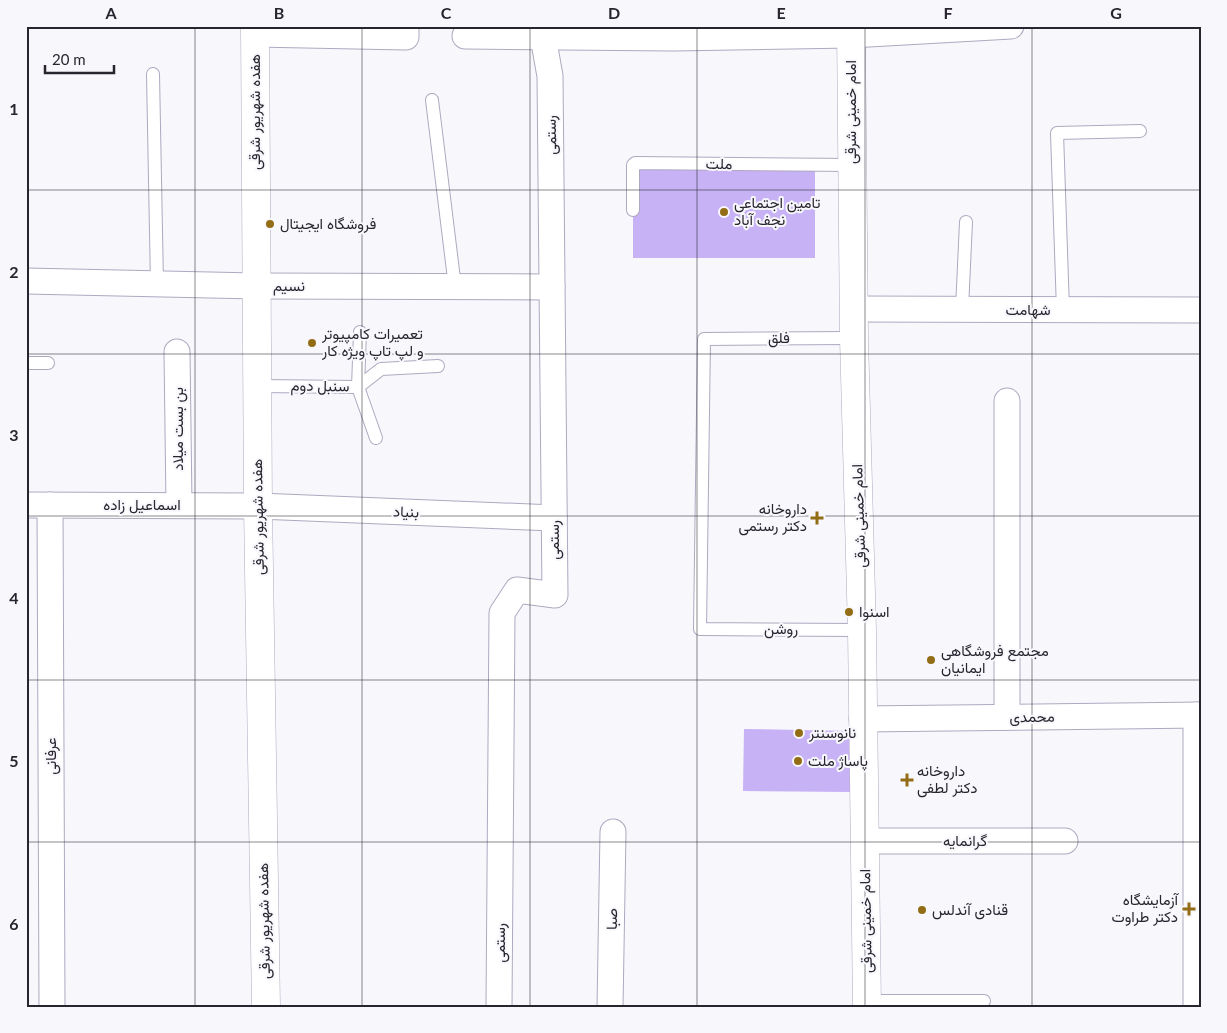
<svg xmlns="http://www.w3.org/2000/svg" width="1227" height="1033" font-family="Lato,Vazirmatn,sans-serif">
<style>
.building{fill:#c6b2f4}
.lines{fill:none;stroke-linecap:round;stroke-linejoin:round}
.service-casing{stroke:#afa8c0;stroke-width:14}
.minor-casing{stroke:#afa8c0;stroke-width:27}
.tertiary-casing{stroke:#afa8c0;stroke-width:29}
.secondary-casing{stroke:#afa8c0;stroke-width:29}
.service{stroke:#fff;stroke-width:12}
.minor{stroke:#fff;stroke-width:25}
.tertiary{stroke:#fff;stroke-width:28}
.secondary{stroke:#fff;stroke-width:28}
.grid{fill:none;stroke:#28252f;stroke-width:1;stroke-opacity:0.55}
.poi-dot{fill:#936d15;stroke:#f8f7fc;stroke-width:2}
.labels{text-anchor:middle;stroke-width:4;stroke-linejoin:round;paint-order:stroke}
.street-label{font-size:15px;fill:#28252f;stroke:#f8f7fc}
.poi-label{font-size:15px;fill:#28252f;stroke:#f8f7fc;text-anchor:start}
.neatline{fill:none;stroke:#28252f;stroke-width:2}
.grid-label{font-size:16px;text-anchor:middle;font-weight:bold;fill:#28252f}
</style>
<rect width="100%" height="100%" fill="#f8f7fc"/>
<g class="building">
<path d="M633,165l182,1v92h-182z"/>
<path d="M744,729l108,2 -1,61 -108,-1z"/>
</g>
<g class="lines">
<defs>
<g id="service">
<path d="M153,74l4,210"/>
<path d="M432,100l23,187"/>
<path d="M633,210v-45l2,-2 217,2"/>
<path d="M962,309l4,-87"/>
<path d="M1063,310l-6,-177 83,-2"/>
<path d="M360,332l-2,55 18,51"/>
<path d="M854,338l-150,1 -4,290 162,1"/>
<path d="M26,363h22"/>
<path d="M257,386l101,1 23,-18 57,-3"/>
<path d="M867,1001h117"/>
</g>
<g id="minor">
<path d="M255,34l151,3v-11"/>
<path d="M465,36l208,2 178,-3 160,-9"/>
<path d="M26,281l231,5 295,1"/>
<path d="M855,309l346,1"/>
<path d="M177,352l2,153"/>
<path d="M26,505l232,1 296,12"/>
<path d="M50,505l2,502"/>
<path d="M1196,715v292"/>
<path d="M1007,717v-316"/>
<path d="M862,719l339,-4"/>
<path d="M865,841h200"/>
<path d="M499,1007l3,-394 15,-23 38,5 -5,-519 -7,-39v-11"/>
<path d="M610,1007l3,-175"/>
</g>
<path id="tertiary" d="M255,26l3,480 8,501"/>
<path id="secondary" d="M851,26l3,312 8,292 5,377"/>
</defs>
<use href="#service" class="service-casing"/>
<use href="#minor" class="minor-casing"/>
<use href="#tertiary" class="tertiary-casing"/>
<use href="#secondary" class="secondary-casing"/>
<use href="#service" class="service"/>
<use href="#minor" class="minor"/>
<use href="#tertiary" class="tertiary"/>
<use href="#secondary" class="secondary"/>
</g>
<path class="grid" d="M195,26v981M362,26v981M530,26v981M697,26v981M865,26v981M1032,26v981M26,190h1175M26,354h1175M26,516h1175M26,680h1175M26,842h1175"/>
<g class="poi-dot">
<circle cx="724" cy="212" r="5"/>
<circle cx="270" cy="224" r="5"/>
<circle cx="312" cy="343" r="5"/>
<path d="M814.5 510.5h5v5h5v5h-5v5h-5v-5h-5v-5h5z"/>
<circle cx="849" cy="612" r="5"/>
<circle cx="931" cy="660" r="5"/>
<circle cx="799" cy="733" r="5"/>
<circle cx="798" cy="761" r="5"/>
<path d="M904.5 772.5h5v5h5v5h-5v5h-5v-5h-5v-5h5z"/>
<path d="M1186.5 901.5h5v5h5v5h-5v5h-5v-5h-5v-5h5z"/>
<circle cx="922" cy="910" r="5"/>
</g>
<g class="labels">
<g class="street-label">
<text transform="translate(255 112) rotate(-90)" y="5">هفده شهریور شرقی</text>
<text transform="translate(851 112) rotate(-90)" y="5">امام خمینی شرقی</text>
<text transform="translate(551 135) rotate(-91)" y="5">رستمی</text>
<text transform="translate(719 164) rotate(1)" y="5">ملت</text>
<text x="289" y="291">نسیم</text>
<text x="1028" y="315">شهامت</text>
<text x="779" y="343">فلق</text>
<text transform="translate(320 386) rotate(1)" y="5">سنبل دوم</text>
<text transform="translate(178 429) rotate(-90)" y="5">بن بست میلاد</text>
<text x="142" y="510">اسماعیل زاده</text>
<text transform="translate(406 512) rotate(2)" y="5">بنیاد</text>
<text transform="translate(859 516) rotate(-92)" y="5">امام خمینی شرقی</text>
<text transform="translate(258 517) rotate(-91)" y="5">هفده شهریور شرقی</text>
<text transform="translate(554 540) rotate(-90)" y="5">رستمی</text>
<text x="781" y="634">روشن</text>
<text transform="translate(1032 717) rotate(-1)" y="5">محمدی</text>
<text transform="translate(51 756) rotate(-90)" y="5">عرفانی</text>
<text x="965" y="846">گرانمایه</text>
<text transform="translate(612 919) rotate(-89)" y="5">صبا</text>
<text transform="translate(264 921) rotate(-91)" y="5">هفده شهریور شرقی</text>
<text transform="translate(866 921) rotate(-91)" y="5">امام خمینی شرقی</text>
<text transform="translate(500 943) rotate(-90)" y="5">رستمی</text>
</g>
<g class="poi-label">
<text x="734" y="208">تامین اجتماعی<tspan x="734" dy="17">نجف آباد</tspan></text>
<text x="280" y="229">فروشگاه ایجیتال</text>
<text x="322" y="339">تعمیرات کامپیوتر<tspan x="322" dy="17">و لپ تاپ ویژه کار</tspan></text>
<text x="807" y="514" text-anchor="end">داروخانه<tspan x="807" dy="17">دکتر رستمی</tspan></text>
<text x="859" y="617">اسنوا</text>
<text x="941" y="656">مجتمع فروشگاهی<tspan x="941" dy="17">ایمانیان</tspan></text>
<text x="809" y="738">نانوسنتر</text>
<text x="808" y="766">پاساژ ملت</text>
<text x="917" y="776">داروخانه<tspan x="917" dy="17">دکتر لطفی</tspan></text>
<text x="1178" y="905" text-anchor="end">آزمایشگاه<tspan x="1178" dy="17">دکتر طراوت</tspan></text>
<text x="932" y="915">قنادی آندلس</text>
</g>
</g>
<rect width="1227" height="1033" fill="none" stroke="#f8f7fc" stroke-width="55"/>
<path d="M45 65v8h69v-8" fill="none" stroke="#28252f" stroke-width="2.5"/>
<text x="52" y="65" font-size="15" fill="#28252f" stroke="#f8f7fc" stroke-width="4" paint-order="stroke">20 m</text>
<rect x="28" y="28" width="1172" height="978" class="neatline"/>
<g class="grid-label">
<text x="111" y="19">A</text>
<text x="279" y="19">B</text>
<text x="446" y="19">C</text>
<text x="614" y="19">D</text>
<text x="781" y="19">E</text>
<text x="948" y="19">F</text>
<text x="1116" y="19">G</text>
<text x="14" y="115">1</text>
<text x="14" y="278">2</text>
<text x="14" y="441">3</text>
<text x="14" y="604">4</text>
<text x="14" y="767">5</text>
<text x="14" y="930">6</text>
</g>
</svg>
